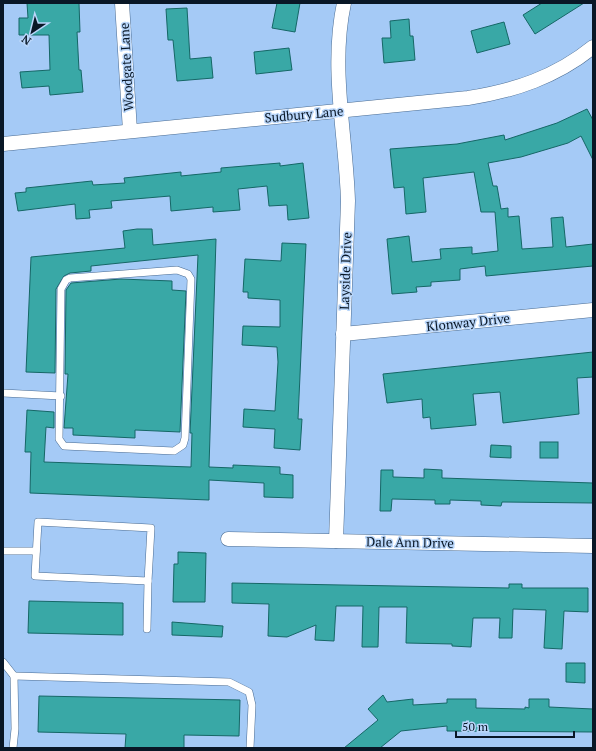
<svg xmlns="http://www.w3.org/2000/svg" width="596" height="751" font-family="'PT Serif',serif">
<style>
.building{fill:#39a8a6;stroke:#156766}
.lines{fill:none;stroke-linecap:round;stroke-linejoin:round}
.service-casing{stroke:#496b92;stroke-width:8}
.minor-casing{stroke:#496b92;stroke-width:15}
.service{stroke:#fff;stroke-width:7}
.minor{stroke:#fff;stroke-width:14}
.labels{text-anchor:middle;stroke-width:3;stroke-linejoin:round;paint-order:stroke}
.street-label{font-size:13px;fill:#091726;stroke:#b9d6fa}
</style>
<rect width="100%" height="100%" fill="#a5caf6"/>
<g class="building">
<path d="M27,3h52l1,29h-3l2,38h2l2,22 -33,3 -1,-9 -27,2 -2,-16 30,-2 -1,-35h-30v-17h9z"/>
<path d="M277,3h23l-5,29 -23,-4z"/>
<path d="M542,3h42l-49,31 -12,-19z"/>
<path d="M187,8l3,51 21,-2 2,21 -36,3 -4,-41h-5l-2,-31z"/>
<path d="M409,19l1,17h3l2,24 -31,3 -2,-25h9l-1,-17z"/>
<path d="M504,22l6,22 -33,9 -6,-22z"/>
<path d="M289,48l3,22 -36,4 -2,-22z"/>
<path d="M587,109l6,11v40l-12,-24 -13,7 -47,14 -33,6 5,23h4l4,23 7,-1v9l11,-1 3,33 31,-2 -2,-29 12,-1 3,30 27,-3v22l-107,10 -1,-10 -25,3v11l-29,2v4l-15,1 1,5 -25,2 -5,-55 22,-3 3,26 29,-3 -1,-10 32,-2v7l26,-3 -3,-39h-14l-7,-40 -51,6 3,34 -20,2 -2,-27 -10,1 -4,-39 67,-5 47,-9 1,5 52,-17z"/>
<path d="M280,163v3l23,-3 6,55 -21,2 -1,-15 -18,1 -2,-20 -29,3 2,21 -27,2v-5l-42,4 -1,-15 -59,5 1,7 -23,2 1,8 -14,1 -1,-15 -57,7 -3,-18 11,-1v-4l66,-7 1,4 32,-2 -1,-5 57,-6v4l40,-4v-4z"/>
<path d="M137,229h15l1,16 63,-6 -7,228 24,1v-3l47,2v7l13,1v23l-29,-1v-14l-55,-3v20l-179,-7 1,-41h-6l2,-42 27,2v16l-8,-1 -2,35 147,5 1,-34h-2l8,-178 -107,11v5l-21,2 -6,3 -8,13 -1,84 -29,-1 5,-115 94,-9 -2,-17z"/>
<path d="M282,243l24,1 -8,175h4l-2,31 -26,-2 1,-19 -32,-2 1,-18 31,2 3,-49 -1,-15 -35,-2 1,-19 37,1v-27l-32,-2v-6h-5l2,-33 36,2z"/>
<path d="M121,279l51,2v9l14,1 -6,141 -45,-2v8l-41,-2 -21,-1v-7h-9l4,-54h-3l1,-84 5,-7z"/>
<path d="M593,352v25l-16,1 2,36 -76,9 -3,-31 -27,2 3,31 -45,4 -1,-12 -7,1 -1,-19 -35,4 -4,-29z"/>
<rect x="540" y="442" width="18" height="16"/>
<path d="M491,445l20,1v12l-21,-1z"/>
<path d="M424,469l18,1v8l151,5v20l-91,-1 -1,4 -20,-1v-4l-31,-1v4h-15v-4l-43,-1 -1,12h-11l1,-41h12v7l31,1z"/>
<path d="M178,552l28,1 -1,49h-32l1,-38h4z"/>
<path d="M232,583l277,5v-4h13v4h66v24l-24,-1 -2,38 -18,-1 2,-38 -33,-1 -1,29h-13l1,-20h-27l-2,29 -19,-1v-2l-46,-1 1,-36h-28l-1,40h-16l1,-41h-27l-2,35 -19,-1 1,-15 -29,12 -19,-1 1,-32 -37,-1z"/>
<path d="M29,601l94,2v32l-95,-2z"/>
<path d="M172,622l51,4 -1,11 -50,-2z"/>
<path d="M566,663h19v20l-19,-1z"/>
<path d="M383,695l4,7 26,-3v6l34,-2v-4h29v9l49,1v-2l4,1v-9h20v8l44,2v23l-146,-1v-5l-46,5 -21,17h-36l34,-28 -10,-11z"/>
<path d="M39,696l201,4 -1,36 -55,-1v13h-59l1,-14 -88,-2z"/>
</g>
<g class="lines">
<defs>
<g id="service">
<path d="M177,270l11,4 3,5 -6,159 -2,7 -9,6 -110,-5 -5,-7 2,-150 5,-9 4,-2z"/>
<path d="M3,393l58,3"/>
<path d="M38,522l113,6 -3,53 -113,-5z"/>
<path d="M3,551h33"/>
<path d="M147,629l1,-48"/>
<path d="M3,662l11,14 1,53 -2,19"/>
<path d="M14,676l215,6 20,10 3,13 -2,43"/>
</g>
<g id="minor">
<path d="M122,3l8,128"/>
<path d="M3,144l465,-46c46,-7 88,-21 125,-51"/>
<path d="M343,334l250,-24"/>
<path d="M228,539l365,7"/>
<path d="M336,541l12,-340c-2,-66 -18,-133 -4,-198"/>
</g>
</defs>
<use href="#service" class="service-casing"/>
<use href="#minor" class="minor-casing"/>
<use href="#service" class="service"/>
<use href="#minor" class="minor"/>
</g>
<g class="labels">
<g class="street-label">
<text transform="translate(126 67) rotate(-93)" y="5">Woodgate Lane</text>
<text transform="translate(304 114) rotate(-5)" y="5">Sudbury Lane</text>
<text transform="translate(345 271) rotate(-88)" y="5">Layside Drive</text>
<text transform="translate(468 322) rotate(-6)" y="5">Klonway Drive</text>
<text transform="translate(410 542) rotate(1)" y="5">Dale Ann Drive</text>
</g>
</g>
<rect width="596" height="751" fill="none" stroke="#091726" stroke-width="8"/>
<g transform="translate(32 32) rotate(215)" stroke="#b9d6fa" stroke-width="3" paint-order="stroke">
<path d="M0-3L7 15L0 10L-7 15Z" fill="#091726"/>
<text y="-6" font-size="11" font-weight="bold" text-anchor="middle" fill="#091726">N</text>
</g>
<path d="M456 731v6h118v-6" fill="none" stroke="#091726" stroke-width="2"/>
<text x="462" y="731" font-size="12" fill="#091726" stroke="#b9d6fa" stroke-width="3" paint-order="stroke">50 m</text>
</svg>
